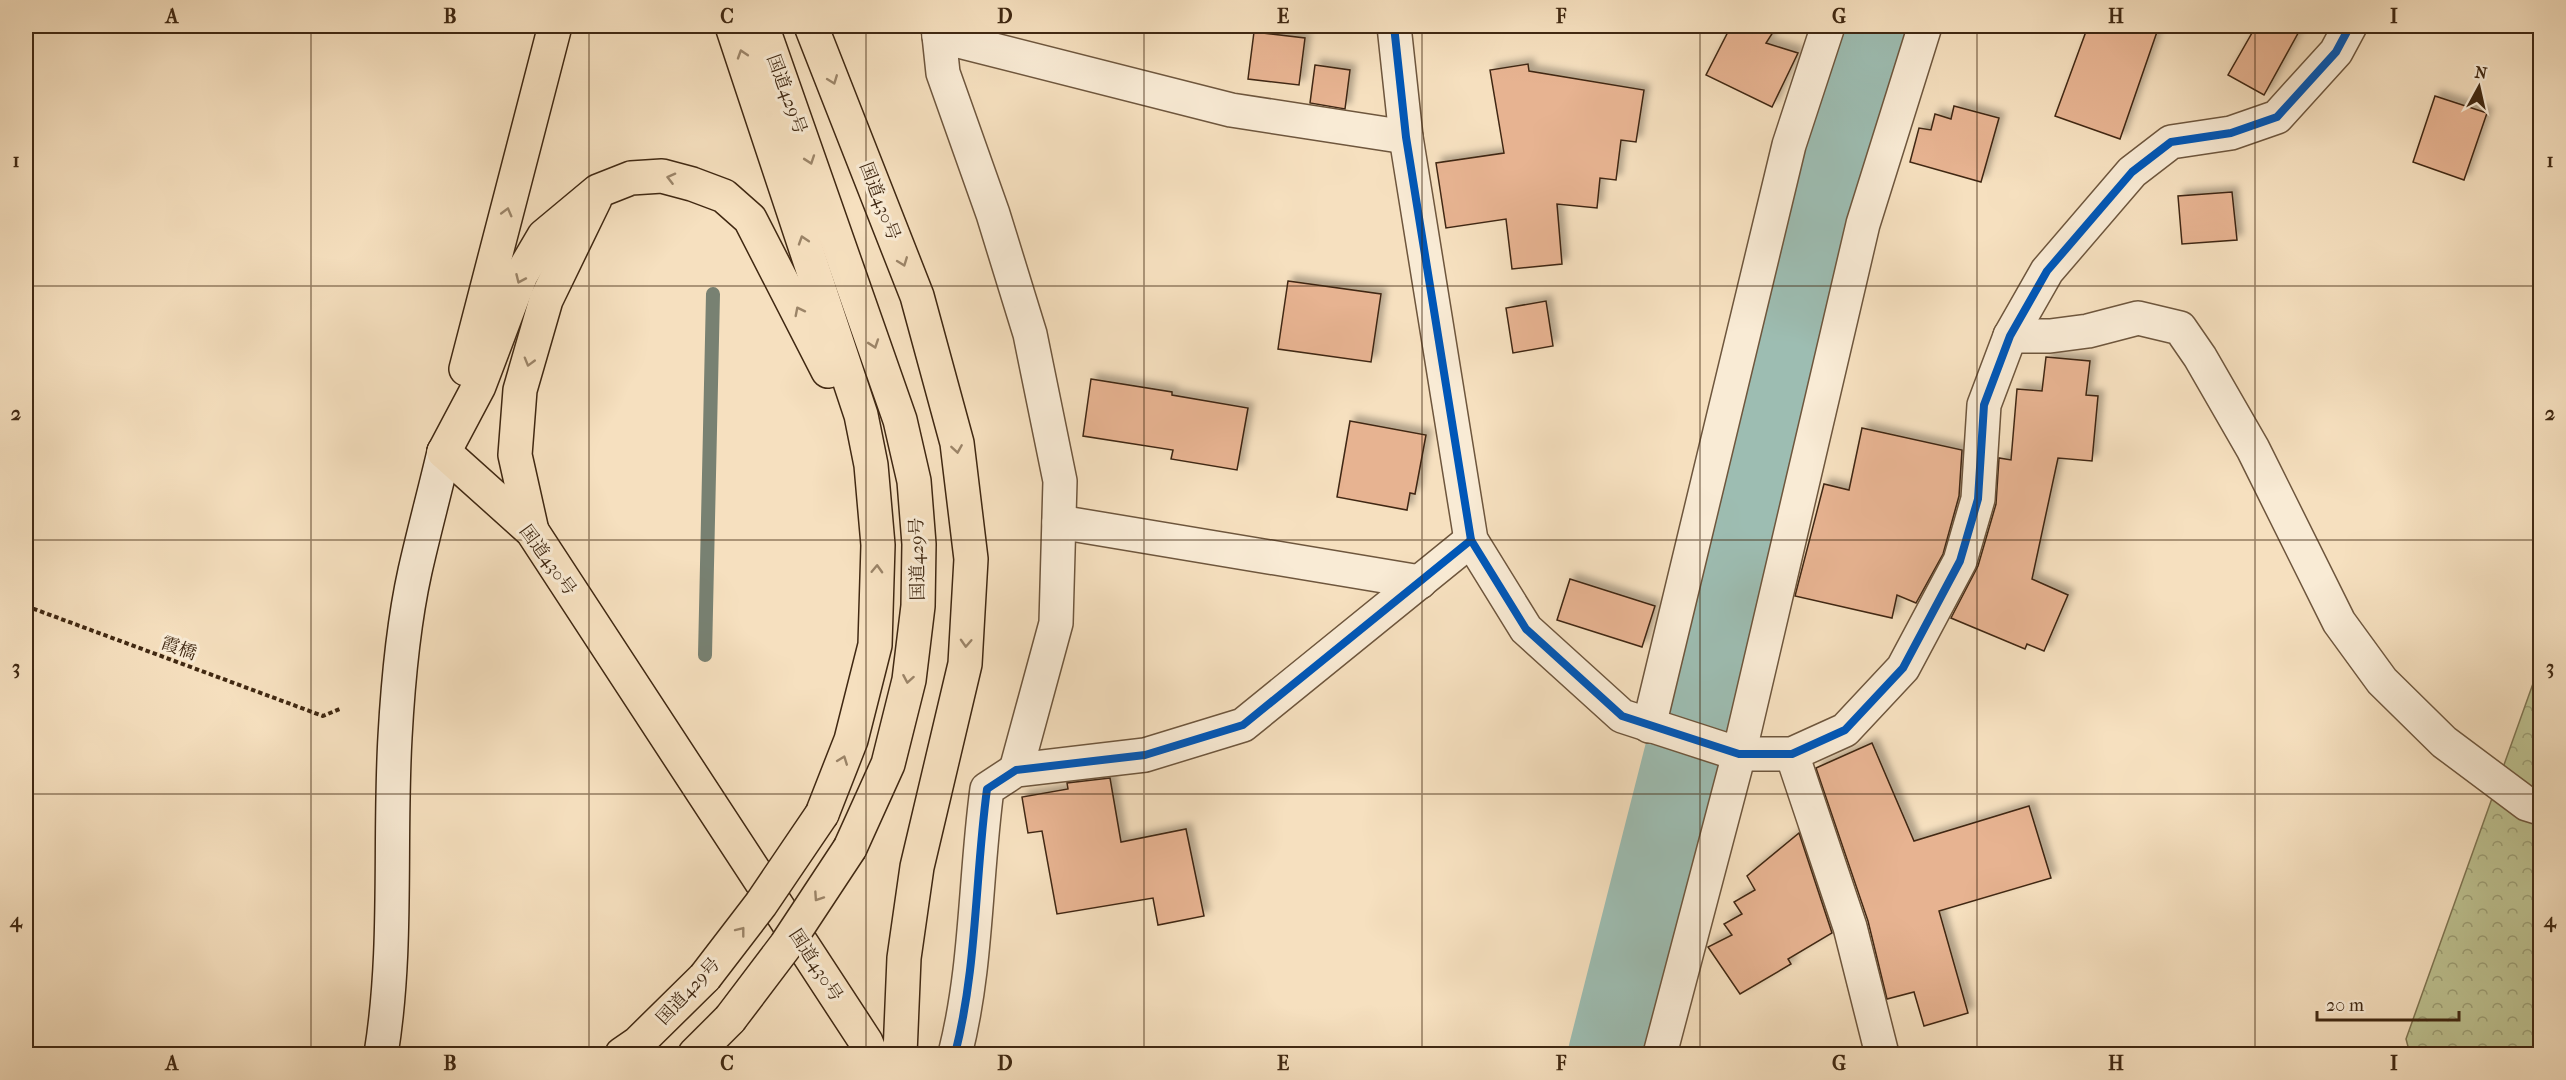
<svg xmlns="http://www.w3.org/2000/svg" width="2566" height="1080" font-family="'IM FELL French Canon','Noto Serif JP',serif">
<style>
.forest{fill:url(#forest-crowns);stroke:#7e7552;stroke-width:1.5}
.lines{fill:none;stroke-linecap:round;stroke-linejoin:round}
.stream{stroke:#788172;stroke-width:14}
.river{stroke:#9dbdb2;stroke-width:86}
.building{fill:#e7b391;stroke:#402812;stroke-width:1.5;filter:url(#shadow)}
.street-casing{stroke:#6e563d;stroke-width:36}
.secondary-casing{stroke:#402812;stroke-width:36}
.highway-casing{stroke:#402812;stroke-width:36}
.path{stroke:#402812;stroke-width:4;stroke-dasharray:4.5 3;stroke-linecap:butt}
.street{stroke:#f9ebd5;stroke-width:33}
.secondary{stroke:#f9ebd5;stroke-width:33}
.highway{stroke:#f6e0bf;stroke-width:33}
.highway-bridge-casing{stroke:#402812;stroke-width:36;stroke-linecap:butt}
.highway-bridge{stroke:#f6e0bf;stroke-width:33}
.cycleway-casing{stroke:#f9ebd5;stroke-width:11}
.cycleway{stroke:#0057b8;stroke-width:8}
.oneway{stroke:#9b8468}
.grid{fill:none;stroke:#402812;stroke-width:1.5;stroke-opacity:0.55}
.labels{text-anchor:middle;stroke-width:6;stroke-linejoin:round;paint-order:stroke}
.street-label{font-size:18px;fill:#402812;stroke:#f9ebd5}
.neatline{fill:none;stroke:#402812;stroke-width:2}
.grid-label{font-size:20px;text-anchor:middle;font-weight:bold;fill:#402812}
</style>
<defs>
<pattern id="forest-crowns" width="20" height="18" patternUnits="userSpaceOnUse" patternTransform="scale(1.5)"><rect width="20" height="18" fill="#bdc291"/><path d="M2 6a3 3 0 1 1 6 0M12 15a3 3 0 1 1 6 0" fill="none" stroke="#9b9e75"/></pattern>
<filter id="shadow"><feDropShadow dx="5.5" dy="-5.5" stdDeviation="3" flood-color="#0004"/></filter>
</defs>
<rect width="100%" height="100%" fill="#f6e0bf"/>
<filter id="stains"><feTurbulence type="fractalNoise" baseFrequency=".00333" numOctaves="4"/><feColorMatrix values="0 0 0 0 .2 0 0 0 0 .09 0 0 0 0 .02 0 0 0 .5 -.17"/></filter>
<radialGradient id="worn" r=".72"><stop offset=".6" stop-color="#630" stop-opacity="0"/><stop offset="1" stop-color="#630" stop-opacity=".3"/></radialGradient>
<path class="forest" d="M2540,664v390h-130l-4,-15z"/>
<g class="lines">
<path class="stream" d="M705,655l8,-361"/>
<path class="river" d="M1611,1054l96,-377 157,-651"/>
</g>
<g class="building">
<path d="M1731,26h46l-11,17 32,10 -26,54 -66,-32z"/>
<path d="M2088,26h71l-39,113 -65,-23z"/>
<path d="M2256,26h46l-38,69 -36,-20z"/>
<path d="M1254,32l51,6 -6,47 -51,-6z"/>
<path d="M1528,64l1,7 115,19 -8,52 -15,-2 -5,40 -16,-2 -3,30 -40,-4 5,60 -50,5 -6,-50 -60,9 -10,-65 68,-10 -14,-83z"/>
<path d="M1315,65l35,5 -5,39 -35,-6z"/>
<path d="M2435,96l52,17 -23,67 -51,-18z"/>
<path d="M1954,106l45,12 -18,64 -71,-20 9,-34 12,2 4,-16 16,5z"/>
<path d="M2232,192l5,48 -55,4 -4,-48z"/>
<path d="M1288,281l93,13 -10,68 -93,-13z"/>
<path d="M1546,301l7,45 -40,7 -7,-45z"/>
<path d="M2046,357l44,4 -4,34 12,1 -6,65 -34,-3 -26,121 36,16 -24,56 -17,-7 -2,5 -74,-31 27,-52 18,-62 3,-46 12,2 6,-71 25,2z"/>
<path d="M1091,379l81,13v3l76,13 -11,62 -66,-11 2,-9 -90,-14z"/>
<path d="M1350,421l76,14 -11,59 -5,-1 -3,17 -70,-13z"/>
<path d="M1862,428l100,22 -3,46 -16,58 -27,49 -19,-8 -5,23 -97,-22 29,-112 25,6z"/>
<path d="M1570,579l85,27 -13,41 -85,-27z"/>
<path d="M1872,743l42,98 115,-35 22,72 -112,33 29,102 -44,13 -10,-34 -27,7 -19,-78 -52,-153z"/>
<path d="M1110,778l11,64 65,-13 18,87 -46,9 -5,-27 -96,16 -15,-83 -14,2 -6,-36 46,-8 -1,-6z"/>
<path d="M1799,833l33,100 -44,26 3,5 -51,30 -32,-47 24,-12 -8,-11 18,-10 -8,-12 21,-12 -8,-14z"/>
</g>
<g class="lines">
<defs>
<g id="street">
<path d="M938,26l5,47 50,141 37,120 30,147 -4,142 -40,147"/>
<path d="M1394,26l12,111 65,403 55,89 96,87 117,38h53l53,-24 58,-62 57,-107 18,-62 6,-94 26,-69 37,-65 85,-99 39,-30 60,-9 46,-16 59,-65 14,-26"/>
<path d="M939,36l292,74 175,27"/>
<path d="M2010,336h40l38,-5 50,-13 42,10 20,29 53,92 86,173 43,59 62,61 83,62 13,4"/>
<path d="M1059,522l361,60"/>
<path d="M1649,726l140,-581 39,-119"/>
<path d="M1792,754l58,173 32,127"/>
<path d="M955,1054c22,-86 20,-176 32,-265l29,-19 129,-15 98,-30 228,-185"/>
<path d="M1660,1054l79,-300 124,-530 62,-198"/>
</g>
<path id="secondary" d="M381,1054c17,-104 8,-211 14,-317 3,-55 8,-112 20,-166 9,-40 20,-80 29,-119"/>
<g id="highway">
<path d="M732,26l129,389 10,50 7,80 -3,100 -24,95 -29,74"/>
<path d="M762,26l138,394 14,61 5,63 -1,62 -9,74 -21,84 -38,84"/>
<path d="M811,26l106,270 40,147 14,116 -6,105 -48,203 -13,91 -4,96"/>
<path d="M466,369l89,-343"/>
<path d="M444,452l88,79 334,511 5,12"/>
<path d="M444,452l35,-66 42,-111 23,-39 54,-45 33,-13 31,-2 30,8 32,12 26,23 78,152"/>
<path d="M532,531l-17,-76 5,-65 26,-90 49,-101"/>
<path d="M622,1054l16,-11 67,-66"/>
<path d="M695,1054l35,-35"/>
</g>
</defs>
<use href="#street" class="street-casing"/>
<use href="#secondary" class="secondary-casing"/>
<use href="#highway" class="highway-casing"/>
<path class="path" d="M26,606l297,110 19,-8"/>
<use href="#street" class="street"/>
<use href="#secondary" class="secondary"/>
<use href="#highway" class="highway"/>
<defs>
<g id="highway-bridge">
<path d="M705,977l56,-73 61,-90"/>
<path d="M730,1019l56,-74 64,-97"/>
</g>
</defs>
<use href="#highway-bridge" class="highway-bridge-casing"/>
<use href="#highway-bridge" class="highway-bridge"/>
<defs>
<g id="cycleway">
<path d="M1394,26l12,111 65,403 55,89 96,87 117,38h53l53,-24 58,-62 57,-107 18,-62 6,-94 26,-69 37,-65 85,-99 39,-30 60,-9 46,-16 59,-65 14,-26"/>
<path d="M955,1054c22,-86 20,-176 32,-265l29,-19 129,-15 98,-30 228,-185"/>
</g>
</defs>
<use href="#cycleway" class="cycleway-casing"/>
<use href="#cycleway" class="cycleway"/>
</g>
<defs><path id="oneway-chevron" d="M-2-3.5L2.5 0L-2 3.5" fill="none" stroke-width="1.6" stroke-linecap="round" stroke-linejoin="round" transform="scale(1.5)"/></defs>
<g class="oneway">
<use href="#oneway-chevron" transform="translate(742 54) rotate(-108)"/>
<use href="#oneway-chevron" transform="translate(833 80) rotate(69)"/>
<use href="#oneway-chevron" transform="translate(810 160) rotate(71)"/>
<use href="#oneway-chevron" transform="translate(671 178) rotate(-166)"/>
<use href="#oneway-chevron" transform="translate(507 212) rotate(-75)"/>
<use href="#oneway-chevron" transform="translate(803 240) rotate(-108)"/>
<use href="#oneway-chevron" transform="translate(903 262) rotate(69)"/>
<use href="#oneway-chevron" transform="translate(520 279) rotate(114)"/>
<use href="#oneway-chevron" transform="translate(799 311) rotate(-117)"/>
<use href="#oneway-chevron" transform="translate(874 344) rotate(71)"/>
<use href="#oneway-chevron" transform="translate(529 362) rotate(106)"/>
<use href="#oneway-chevron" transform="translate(957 449) rotate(81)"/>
<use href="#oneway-chevron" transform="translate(877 569) rotate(-88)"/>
<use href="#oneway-chevron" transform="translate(966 643) rotate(93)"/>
<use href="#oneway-chevron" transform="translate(908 679) rotate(100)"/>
<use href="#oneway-chevron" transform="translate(843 760) rotate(-69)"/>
<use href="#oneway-chevron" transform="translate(818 897) rotate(124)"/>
<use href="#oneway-chevron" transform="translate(741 931) rotate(-52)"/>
</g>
<path class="grid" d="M311,26v1028M589,26v1028M866,26v1028M1144,26v1028M1422,26v1028M1700,26v1028M1977,26v1028M2255,26v1028M26,286h2514M26,540h2514M26,794h2514"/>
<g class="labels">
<g class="street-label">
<text transform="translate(787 94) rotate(70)" y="6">国道429号</text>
<text transform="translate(880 201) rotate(69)" y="6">国道430号</text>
<text transform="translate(917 559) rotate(-91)" y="6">国道429号</text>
<text transform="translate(548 560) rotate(54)" y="6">国道430号</text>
<text transform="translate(179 648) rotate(20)" y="6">霞橋</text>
<text transform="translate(816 965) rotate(57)" y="6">国道430号</text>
<text transform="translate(688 991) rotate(-47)" y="6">国道429号</text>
</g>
</g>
<rect width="2566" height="1080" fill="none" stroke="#f6e0bf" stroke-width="66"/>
<g transform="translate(2479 87) rotate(8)" stroke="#f9ebd5" stroke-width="4.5" paint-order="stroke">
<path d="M0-4.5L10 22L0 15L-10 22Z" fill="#402812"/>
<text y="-9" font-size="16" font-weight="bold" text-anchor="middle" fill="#402812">N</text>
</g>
<path d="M2317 1011v9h142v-9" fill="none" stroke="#402812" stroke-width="3"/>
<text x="2326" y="1011" font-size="18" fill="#402812" stroke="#f9ebd5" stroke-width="4.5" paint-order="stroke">20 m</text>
<rect x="33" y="33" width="2500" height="1014" class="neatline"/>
<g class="grid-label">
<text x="172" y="23">A</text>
<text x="450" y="23">B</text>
<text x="727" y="23">C</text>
<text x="1005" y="23">D</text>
<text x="1283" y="23">E</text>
<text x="1561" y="23">F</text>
<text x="1839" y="23">G</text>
<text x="2116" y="23">H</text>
<text x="2394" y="23">I</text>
<text x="16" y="167">1</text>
<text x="2550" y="167">1</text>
<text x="16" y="420">2</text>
<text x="2550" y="420">2</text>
<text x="16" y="674">3</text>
<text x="2550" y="674">3</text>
<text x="16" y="927">4</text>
<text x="2550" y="927">4</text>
<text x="172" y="1070">A</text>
<text x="450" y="1070">B</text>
<text x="727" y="1070">C</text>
<text x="1005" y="1070">D</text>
<text x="1283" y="1070">E</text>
<text x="1561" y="1070">F</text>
<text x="1839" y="1070">G</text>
<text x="2116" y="1070">H</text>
<text x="2394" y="1070">I</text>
</g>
<rect width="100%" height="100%" filter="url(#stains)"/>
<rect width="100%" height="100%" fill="url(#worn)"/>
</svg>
